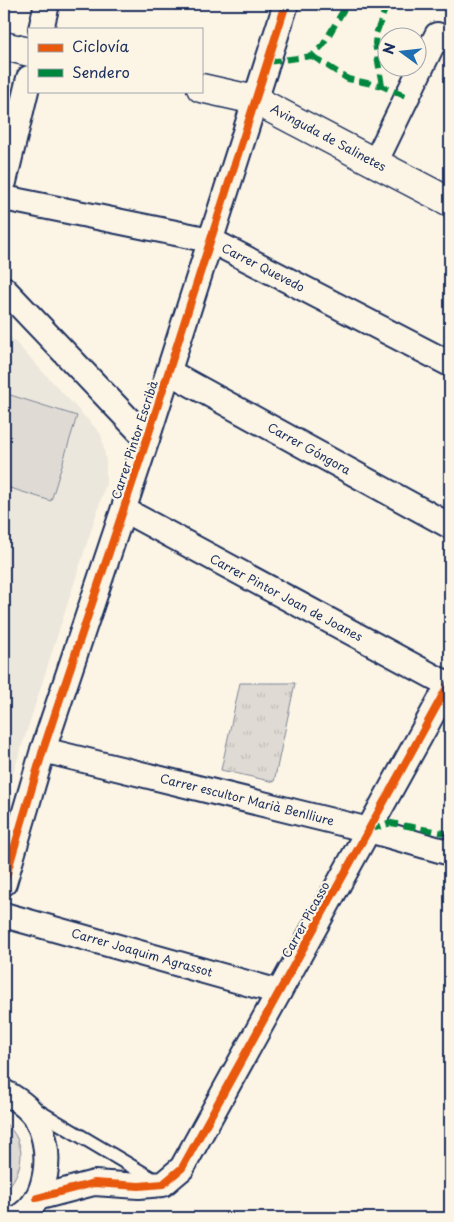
<svg xmlns="http://www.w3.org/2000/svg" width="454" height="1222" font-family="'Playpen Sans',sans-serif">
<style>
.built{fill:#ece7dc}
.grass{fill:url(#grass-tufts);stroke:#7d8599}
.park{fill:#dfdbd4;stroke:#7d8599}
.lines{fill:none;stroke-linecap:round;stroke-linejoin:round}
.lane-casing{stroke:#1b2f5e;stroke-width:16}
.street-casing{stroke:#1b2f5e;stroke-width:28}
.secondary-casing{stroke:#1b2f5e;stroke-width:31}
.lane{stroke:#fcf5e5;stroke-width:12}
.street{stroke:#fcf5e5;stroke-width:24}
.secondary{stroke:#fcf5e5;stroke-width:28}
.quiet{stroke:#00873e;stroke-width:6;stroke-dasharray:12 6;stroke-linecap:butt}
.cycleway-casing{stroke:#fcf5e5;stroke-width:11}
.cycleway{stroke:#e8590c;stroke-width:8}
.labels{text-anchor:middle;stroke-width:4.5;stroke-linejoin:round;paint-order:stroke}
.street-label{font-size:12px;fill:#1b2f5e;stroke:#fcf5e5}
</style>
<defs>
<pattern id="grass-tufts" width="24" height="20" patternUnits="userSpaceOnUse" patternTransform="scale(1.25)"><rect width="24" height="20" fill="#dfdbd4"/><path d="M3 7l-1-3M5 7V3M7 7l1-3M15 17l-1-3M17 17v-4M19 17l1-3" fill="none" stroke="#bfbcb8"/></pattern>
</defs>
<rect width="100%" height="100%" fill="#fcf5e5"/>
<filter id="ink" filterUnits="userSpaceOnUse"><feTurbulence type="fractalNoise" baseFrequency=".02" numOctaves="2"/><feDisplacementMap in="SourceGraphic" scale="10" xChannelSelector="R" yChannelSelector="G"/><feConvolveMatrix kernelMatrix="1 2 1 2 8 2 1 2 1" color-interpolation-filters="sRGB"/></filter>
<g filter="url(#ink)">
<path class="built" d="M4,330l97,104 5,26v24l-102,318z"/>
<g class="grass">
<path d="M240,683h55l-21,99 -53,-12z"/>
<path d="M4,1122c25,22 20,48 0,71z"/>
</g>
<path class="park" d="M4,393l73,23 -26,85 -47,-15z"/>
<g class="lines">
<defs>
<path id="lane" d="M35,1109l123,73"/>
<g id="street">
<path d="M41,29l6,-25"/>
<path d="M375,163l62,-128 13,6"/>
<path d="M4,182l25,-104"/>
<path d="M4,198l206,42 240,124"/>
<path d="M4,289l143,150"/>
<path d="M169,372l281,154"/>
<path d="M124,510l325,175"/>
<path d="M43,750l326,80 81,23"/>
<path d="M4,883l39,-133 104,-311 139,-435"/>
<path d="M4,915l275,77"/>
<path d="M4,1092c13,7 27,16 34,30 15,29 11,79 -21,96"/>
<path d="M37,1198l57,-15 45,3 24,-2 19,-16 268,-486"/>
</g>
<g id="secondary">
<path d="M4,46l25,6"/>
<path d="M201,88l54,12 195,102"/>
</g>
</defs>
<use href="#lane" class="lane-casing"/>
<use href="#street" class="street-casing"/>
<use href="#secondary" class="secondary-casing"/>
<use href="#lane" class="lane"/>
<use href="#street" class="street"/>
<use href="#secondary" class="secondary"/>
<g class="quiet">
<path d="M312,56l36,23 34,7 25,11"/>
<path d="M268,62l44,-6 11,-11 24,-41"/>
<path d="M382,86l-7,-43 1,-9 11,-30"/>
<path d="M369,830l22,-7 59,11"/>
</g>
<defs>
<g id="cycleway">
<path d="M4,883l39,-133 104,-311 139,-435"/>
<path d="M37,1198l57,-15 45,3 24,-2 19,-16 268,-486"/>
</g>
</defs>
<use href="#cycleway" class="cycleway-casing"/>
<use href="#cycleway" class="cycleway"/>
</g>
</g>
<g class="labels">
<g class="street-label">
<text transform="translate(328 138) rotate(28)" y="4">Avinguda de Salinetes</text>
<text transform="translate(263 268) rotate(27)" y="4">Carrer Quevedo</text>
<text transform="translate(135 440) rotate(-72)" y="4">Carrer Pintor Escribà</text>
<text transform="translate(309 449) rotate(29)" y="4">Carrer Góngora</text>
<text transform="translate(286 598) rotate(28)" y="4">Carrer Pintor Joan de Joanes</text>
<text transform="translate(247 800) rotate(14)" y="4">Carrer escultor Marià Benlliure</text>
<text transform="translate(306 920) rotate(-61)" y="4">Carrer Picasso</text>
<text transform="translate(142 953) rotate(16)" y="4">Carrer Joaquim Agrassot</text>
</g>
</g>
<rect width="454" height="1222" fill="none" stroke="#fcf5e5" stroke-width="20"/>
<rect x="10" y="10" width="434" height="1202" fill="none" stroke="#1b2f5e" stroke-width="2" filter="url(#ink)"/>
<rect x="28" y="28" width="175" height="65" fill="#fcf5e5" stroke="#a2a6af"/>
<rect x="38" y="44" width="25" height="8" fill="#e8590c" stroke="#a2a6af"/>
<text x="72" y="52" font-size="15" fill="#1b2f5e">Ciclovía</text>
<rect x="38" y="69" width="25" height="8" fill="#00873e" stroke="#a2a6af"/>
<text x="72" y="78" font-size="15" fill="#1b2f5e">Sendero</text>
<g transform="translate(402 52) rotate(285)"><circle r="24" fill="#fcf5e5" stroke="#a2a6af"/>
<path d="M0-4L9 19L0 12L-9 19Z" fill="#1f6fb2"/>
<text y="-8" font-size="14" font-weight="bold" text-anchor="middle" fill="#1b2f5e">N</text>
</g>
</svg>
